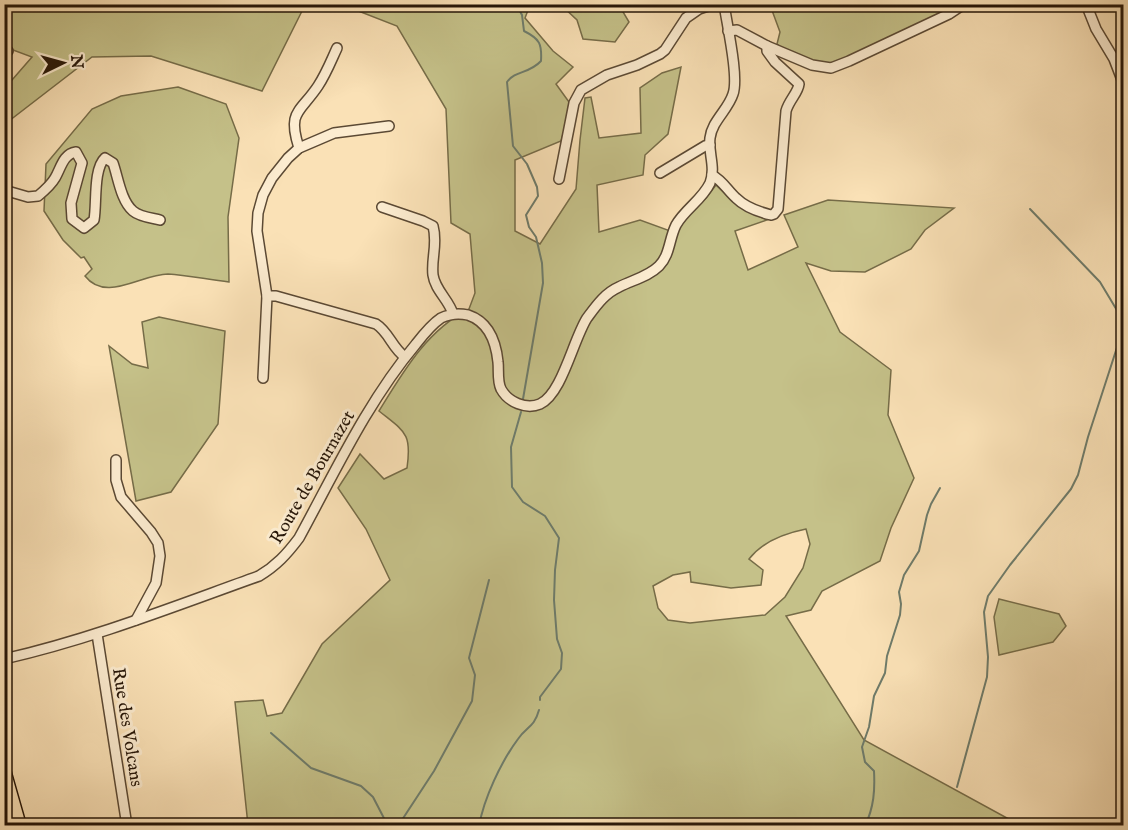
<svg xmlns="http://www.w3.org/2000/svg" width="1128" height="830" font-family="'IM FELL English',serif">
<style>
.green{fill:#c5c189;stroke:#766c48;stroke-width:1.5;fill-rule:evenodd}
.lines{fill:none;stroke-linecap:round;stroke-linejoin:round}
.stream{stroke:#6e7b6a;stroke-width:2}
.minor-casing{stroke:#5b4934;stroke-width:12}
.major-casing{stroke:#261608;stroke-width:15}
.minor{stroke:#fcecd0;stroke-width:9}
.major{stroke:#fae1b6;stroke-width:12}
.labels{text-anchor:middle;stroke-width:6;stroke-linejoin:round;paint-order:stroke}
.street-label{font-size:18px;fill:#261608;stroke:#fcecd0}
</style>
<rect width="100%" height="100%" fill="#fae1b6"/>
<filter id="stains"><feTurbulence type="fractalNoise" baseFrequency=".00333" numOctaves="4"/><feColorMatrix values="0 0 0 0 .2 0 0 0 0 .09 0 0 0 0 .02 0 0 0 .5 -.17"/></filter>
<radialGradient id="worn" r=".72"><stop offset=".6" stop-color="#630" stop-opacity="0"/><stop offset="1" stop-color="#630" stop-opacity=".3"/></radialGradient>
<g class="green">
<path d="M5,5h300l-43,86 -111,-35 -59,1 -87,67v-36l27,-31 -27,-10z"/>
<path d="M343,5h187l-5,13 28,33 20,16 -17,17 13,18 -2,19 -6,20 -46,19v71l25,13 36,-55 4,-49 5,-42 6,-1 8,41 42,-5 -1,-45 22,-15 19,-6 -13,67 -23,21 -2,20 -46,10 2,47 41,-12 30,11 36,-33 10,-13 22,21 29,14 -32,11 13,39 50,-23 -14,-32 44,-15 126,8 -29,22 -14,19 -46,23 -34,-1 -25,-8 34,69 51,38 -3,45 26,63 -23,50 -11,33 -58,30 -11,19 -25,6 78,124 152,83 13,2h-781l-13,-123 28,-2 4,16 15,-3 40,-69 68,-64 -24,-51 -28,-41 22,-34 24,25 23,-11c5,-35 -2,-36 -28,-57 24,-39 48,-81 90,-102l6,-16 -5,-59 -19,-11 -5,-114 -49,-83zM806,529l4,15 -7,24 -18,29 -20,18 -75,8 -22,-3 -10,-12 -5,-22 20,-11 17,-3 1,10 40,6 30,-3 2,-15 -14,-11c13,-17 37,-26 57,-30z"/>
<path d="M561,5h58l10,17 -14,20 -32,-3 -6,-19z"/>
<path d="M770,5h186l-11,7c-22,11 -103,56 -122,53 -12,-1 -37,-13 -46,-21l3,-12z"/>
<path d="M178,87l48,17 13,34 -11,79 1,65c-20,-2 -41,-7 -61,-8 -27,0 -62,29 -83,2l7,-7 -8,-12 -3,1 -18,-18 -19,-29 2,-47 46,-55 29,-13z"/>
<path d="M159,317l66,14 -7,93 -47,68 -35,9 -27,-155 23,18 16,4 -6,-46z"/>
<path d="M999,599l60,15 7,12 -13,16 -54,13 -5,-38z"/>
</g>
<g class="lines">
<g class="stream">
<path d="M516,4l6,11 2,16c16,8 18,13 17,30 -12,13 -25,9 -34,21l6,64 14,18 10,23 1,9 -12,19 3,12 7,10 6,26 1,20 -20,116"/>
<path d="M1030,209l70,73 24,40"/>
<path d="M521,412l-10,35 1,40 11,15 22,14 14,22 -4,32 -1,30 3,39 5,14 -1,16 -21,28v3"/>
<path d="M271,733l40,35 50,18 12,11 15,29"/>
<path d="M957,787l30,-110 1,-20 -4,-45 4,-16 22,-31 61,-76 7,-14 10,-38 34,-105"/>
<path d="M398,826l36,-55 38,-70 3,-26 -6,-17 20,-78"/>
<path d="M479,826c5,-28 22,-64 39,-87 9,-13 16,-11 21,-29"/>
<path d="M865,826c9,-19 10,-36 9,-55l-9,-9 -3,-15 7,-20 5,-31 11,-23 2,-17 13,-41 1,-11 -2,-12 5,-17 15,-24 8,-36 4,-11 9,-16"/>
</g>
<defs>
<g id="minor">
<path d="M1086,4l10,25 18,30 10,26"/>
<path d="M728,31l9,-1 30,16 45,19 19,3 18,-7 100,-47 15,-10"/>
<path d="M4,51h4"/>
<path d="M389,126l-55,7 -35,15 -11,10 -16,20 -9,17 -5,18 -1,18 10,65h9l100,28c13,8 16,24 29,33"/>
<path d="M299,148c-12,-37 1,-35 19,-62 8,-12 13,-25 19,-38"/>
<path d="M660,173l45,-27 5,-1"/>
<path d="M712,175c11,6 15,15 24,23 8,8 23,14 35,17l3,-1 4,-5 8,-98c3,-11 12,-18 13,-27l-24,-22 -8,-11v-5"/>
<path d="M559,179l15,-76 7,-13 26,-15 30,-10 23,-11 5,-4 21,-32 13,-9 15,-5"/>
<path d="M4,190l24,7 10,-1c6,-5 13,-11 17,-18 6,-10 8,-24 21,-26l6,11 -11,40 1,16 12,9 10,-8c3,-16 -1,-51 11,-62l8,5c5,14 8,38 20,48 7,6 19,7 27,9"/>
<path d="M382,207l41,14 10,5c5,18 -2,32 0,49 2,15 16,25 20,39"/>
<path d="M263,378l4,-82"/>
<path d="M116,460v20l5,17 30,35 7,11 2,13 -4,27 -20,37"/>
<path d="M97,634l30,192"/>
<path d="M4,659c88,-20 171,-53 255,-83 17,-10 28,-22 40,-38 36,-66 69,-137 117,-194 7,-9 16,-20 25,-26 8,-4 18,-5 27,-3 21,7 28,27 30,47 1,8 -1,19 3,27 7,13 25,21 39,15 22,-10 33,-64 47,-86 9,-12 18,-25 32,-31 13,-7 29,-10 40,-21 11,-11 10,-27 17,-41 9,-16 26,-25 34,-42 6,-16 -2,-30 0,-45 2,-17 18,-28 23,-44 6,-17 -6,-69 -9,-90"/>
</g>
<path id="major" d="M4,770l16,56"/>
</defs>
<use href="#minor" class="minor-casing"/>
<use href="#major" class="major-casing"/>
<use href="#minor" class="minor"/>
<use href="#major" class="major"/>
</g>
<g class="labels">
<g class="street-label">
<text transform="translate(312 477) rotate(-60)" y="6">Route de Bournazet</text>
<text transform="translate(128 727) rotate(81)" y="6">Rue des Volcans</text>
</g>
</g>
<rect width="1128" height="830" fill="none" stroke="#fae1b6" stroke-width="24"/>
<rect x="6" y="6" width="1116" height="818" fill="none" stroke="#261608" stroke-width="3"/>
<rect x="12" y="12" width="1104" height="806" fill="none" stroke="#261608" stroke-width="1.5"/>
<g transform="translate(63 63) rotate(85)" stroke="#fcecd0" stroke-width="4.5" paint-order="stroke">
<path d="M0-4.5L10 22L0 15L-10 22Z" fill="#261608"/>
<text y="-9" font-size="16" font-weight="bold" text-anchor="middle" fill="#261608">N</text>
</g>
<rect width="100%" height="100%" filter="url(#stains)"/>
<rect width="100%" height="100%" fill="url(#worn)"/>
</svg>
